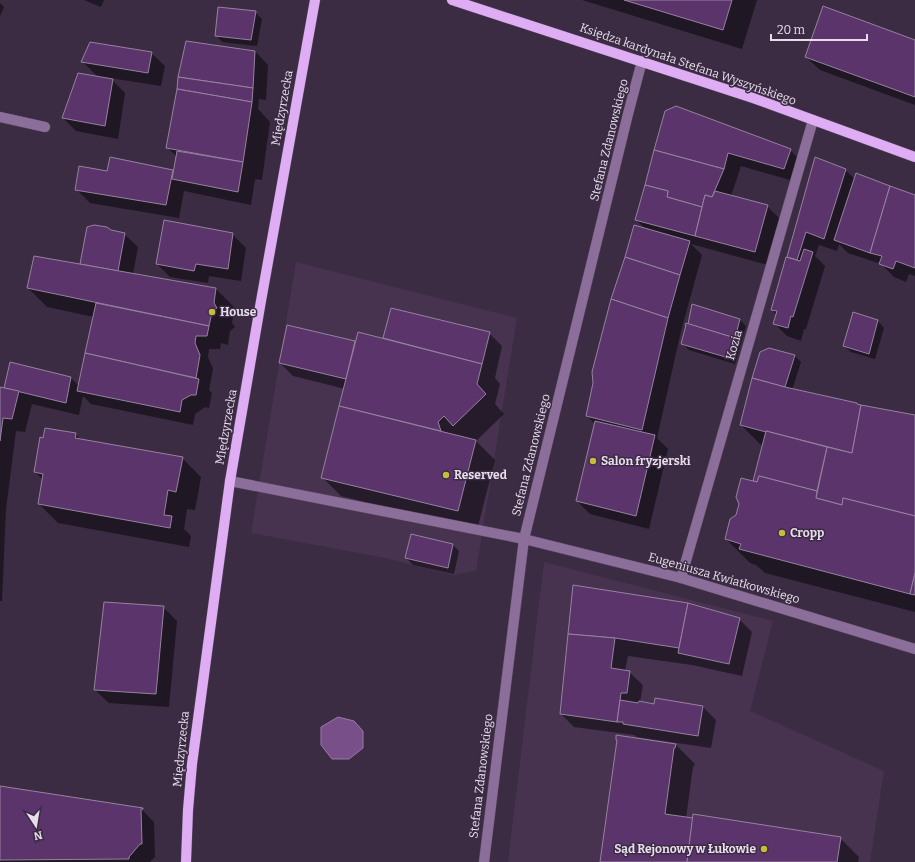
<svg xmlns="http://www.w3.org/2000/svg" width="915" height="862" font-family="Bitter,serif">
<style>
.built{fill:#473350}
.water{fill:#784f89;stroke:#997aa7}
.shadow{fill:#0007}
.building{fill:#5b346c;stroke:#95839e}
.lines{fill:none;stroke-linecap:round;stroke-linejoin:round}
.minor-casing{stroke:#57475e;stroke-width:11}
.major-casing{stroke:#57475e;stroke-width:11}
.minor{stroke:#8b6e99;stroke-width:10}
.major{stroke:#deadf4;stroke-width:10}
.poi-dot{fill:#c5bc3d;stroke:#3b2b43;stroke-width:1.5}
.labels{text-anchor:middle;stroke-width:3;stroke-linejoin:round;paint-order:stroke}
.street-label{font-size:12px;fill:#e7ddec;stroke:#3b2b43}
.poi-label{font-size:12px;font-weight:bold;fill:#e7ddec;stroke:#3b2b43;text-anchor:start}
</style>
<rect width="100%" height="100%" fill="#3b2b43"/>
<g class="built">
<path d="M296,262l221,56 -41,253 -23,4 -68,-17 -134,-25z"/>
<path d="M544,562l229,59 -23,90 134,60 -14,91h-362z"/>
</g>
<path class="water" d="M338,717l16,4 9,10v17l-14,11h-17l-11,-14v-18z"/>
<g class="shadow">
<path d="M84,0h20l-3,7z"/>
<path d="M582,0h175l-15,49z"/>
<path d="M0,3l4,4 -4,9z"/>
<path d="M255,12l7,7 -5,27 -35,-4 -6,-7z"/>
<path d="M915,41v64l-95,-35 -14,-13z"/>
<path d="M255,51l13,14 -2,35 -7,-1 -1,10 12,13 -8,58 -7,-1 -4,26 -67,-14 -5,27 -89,-15 -14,-14 32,-16 3,-15 63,13 3,-14 -9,-9z"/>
<path d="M151,53l14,13 -4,20 -51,-8 15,15 -7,46 -42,-8 -13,-13 35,-41 -15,-15z"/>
<path d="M666,112l124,38 13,13 -6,19 -56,-16 -10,30 36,10 13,13 -12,46 -77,-21 11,11 -21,76 -24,107 11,11 -19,80 -59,-15 -13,-13 18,-77 -8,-8 60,-186 -11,-10z"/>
<path d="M816,159l29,11 10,9 60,16v81l-6,-2 -3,8 -12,-5 -13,-13 -33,-11 -9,-9 -2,7 -18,-6 -4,11 10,10 -19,63h-2l-3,12 -14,-5 -13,-13 3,-8 -5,-5 16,-52z"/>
<path d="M110,231l14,3 14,13 -5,27 83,15 19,19 -3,15 3,4 -5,4 -2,14 -7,-2 -1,6h-11l-1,8 5,12 -4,21 3,3 -3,15 -4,-1 -10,7 -2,11 -102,-21 -8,-8 -4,19 -47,-11 -7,28 -9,-1 -10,78 -4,92h-2v-213l5,1 66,-11 8,8 15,-69 -47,-10 -19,-19 55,-22 -2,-2z"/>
<path d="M232,234l14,14 -5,33 -32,-5 -1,7 -38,-6 -13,-13z"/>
<path d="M693,305l47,15 6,6 -11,38 -46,-14 -7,-7 5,-17 -1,-1h3z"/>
<path d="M392,310l97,23 13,13 -7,32 5,6 -5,20 9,10 -28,27 19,19 -18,70 -136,-34 -19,-19 23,-88 -52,-13 -13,-13 74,-21 2,2 28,-4z"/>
<path d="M854,313l24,8 6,7 -9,31 -24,-7 -7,-6z"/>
<path d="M794,355l7,7 -9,28 67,16 56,10v196l-150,-39 -9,-8 -6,-2 -24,-24 28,-57 10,-37 -4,-1 -19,-19z"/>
<path d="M75,434l6,6 101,18 19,19 -6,33 -8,-1 -3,20 7,7 -2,11 -131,-24 -19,-19 4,-24 -8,-8z"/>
<path d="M412,535l41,10 6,6 -5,23 -41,-9 -7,-7z"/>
<path d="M574,586l165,33 13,13 -10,44 -50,-11 -64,-9 -3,15 4,1 14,13 -3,17 15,3 48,2 13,13 -5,28 -74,-11 -3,-2 -60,-8 -13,-13z"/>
<path d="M163,607l14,14 -8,86 -60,-4 -14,-13z"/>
<path d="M676,745l19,19 -2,3 -7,51 154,20 19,19 -1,5h-257z"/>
<path d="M0,787l141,22 13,13 1,35 -5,5h-150z"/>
</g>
<g class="building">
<path d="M624,0h108l-9,30z"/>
<path d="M823,6l92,34v57l-110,-40z"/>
<path d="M218,7l38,4 -5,29 -36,-4z"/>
<path d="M186,41l69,10 -2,37 -75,-11z"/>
<path d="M90,42l62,10 -4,21 -67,-11z"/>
<path d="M78,73l35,6 -8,47 -43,-8z"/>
<path d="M178,77l75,11 -1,14 -75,-13z"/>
<path d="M177,89l75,13 -9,60 -77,-14z"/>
<path d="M676,106l115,43 -7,20 -56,-16 -4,16 -70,-19 11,-39z"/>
<path d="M654,150l70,19 -12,28 -7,-2 -3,12 -35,-10 1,-6 -23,-6z"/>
<path d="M177,151l66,11 -5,30 -66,-13z"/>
<path d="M110,157l63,13 -7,35 -91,-15 4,-24 28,5z"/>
<path d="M815,157l31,12 -22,70 -18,-7 -9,28 -10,-3z"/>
<path d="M856,173l34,13 -20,67 -36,-13z"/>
<path d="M645,185l23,6 -1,6 35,10 -7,29 -60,-16z"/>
<path d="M890,186l25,9v73l-19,-7 -3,8 -14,-5 3,-8 -12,-3z"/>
<path d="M715,191l53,14 -13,47 -60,-16 10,-41 7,2z"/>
<path d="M164,220l69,13 -5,36 -32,-5 -2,7 -38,-7z"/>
<path d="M94,225l13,2 4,3 14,3 -7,38 -38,-7 7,-37z"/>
<path d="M634,225l56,16 -10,34 -55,-18z"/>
<path d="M804,249l9,3 -20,65 -2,-1 -3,12 -15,-4 4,-13 -6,-1 15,-53 14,4z"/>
<path d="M34,256l182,32 -2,15 3,5 -5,4 -3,14 -182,-38z"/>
<path d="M625,257l55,18 -12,43 -57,-19z"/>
<path d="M611,299l57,19 -26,112 -56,-14 7,-33 -1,-11z"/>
<path d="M96,303l113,23 -2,10h-11l-1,7 5,12 -4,23 -111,-25z"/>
<path d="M692,304l48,15 -5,19 -47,-14z"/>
<path d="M391,308l99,24 -8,32 -99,-26z"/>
<path d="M853,312l25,8 -9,34 -26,-8z"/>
<path d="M686,323l49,15 -6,20 -48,-14 5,-19h-1z"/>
<path d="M287,325l68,16 -9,38 -67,-16z"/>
<path d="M358,332l124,32 -5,20 9,10 -33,32 -9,-10 -6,6 3,9 -102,-25z"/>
<path d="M769,348l26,7 -10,32 -33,-9 8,-26z"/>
<path d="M85,353l114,26 -3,16h-5l-9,5 -2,12 -103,-21z"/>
<path d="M10,362l61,15 -5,26 -62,-15z"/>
<path d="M752,378l33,9 72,16v1l4,1 -9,48 -86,-22v1l-26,-7z"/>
<path d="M0,387l19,4 -7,28 -9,-1 -3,23z"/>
<path d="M861,405l54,10v101l-72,-18 -1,7 -26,-7 11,-51 25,6z"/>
<path d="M339,406l137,34 -18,71 -137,-33z"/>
<path d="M595,421l60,14 -19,81 -60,-15z"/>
<path d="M45,428l31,5 -1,5 108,19 -7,35 -8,-2 -4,25 8,1 -2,12 -132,-24 5,-30 -9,-2 6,-35 3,1z"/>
<path d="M766,431l61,16 -10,44 -58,-15 -2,6 -4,-1z"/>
<path d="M759,476l58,15 -1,7 26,7 1,-7 72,18v57l-5,21 -171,-45 2,-5 -16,-5 5,-20 6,-4 3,-11 -3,-7 5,-19 16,4z"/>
<path d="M411,534l42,10 -5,24 -43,-10z"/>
<path d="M915,573v22l-5,-1z"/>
<path d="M573,585l115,18 -9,45 -64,-10 -47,-4z"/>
<path d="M104,602l60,4 -8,88 -62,-4z"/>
<path d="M688,603l52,15 -11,46 -51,-11z"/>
<path d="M568,634l47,4 -4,30 19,3 -3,22h-6l-4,29 -57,-8z"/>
<path d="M655,698l48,8 -5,30 -75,-12v-2h-6l3,-22 18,3 1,-2 15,3z"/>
<path d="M616,735l60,9 -1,4h-1l-9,66 28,4 -6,44h-87l17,-122h-1z"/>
<path d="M0,786l143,22v1h-2l1,35h-2l-11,13v2l-129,1z"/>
<path d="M693,814l148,23 -4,25h-150z"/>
</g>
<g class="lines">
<defs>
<g id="minor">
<path d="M0,117l45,10"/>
<path d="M230,481l294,58 157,39 234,71"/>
<path d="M681,578l132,-458"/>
<path d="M484,862l40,-323 104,-425 14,-53"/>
</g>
<g id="major">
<path d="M452,0l301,98 162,59"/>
<path d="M186,862l2,-52 4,-46 38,-283 31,-180 54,-301"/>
</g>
</defs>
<use href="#minor" class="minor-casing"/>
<use href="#major" class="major-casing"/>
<use href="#minor" class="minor"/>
<use href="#major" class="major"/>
</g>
<g class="poi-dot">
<circle cx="212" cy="312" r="4"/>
<circle cx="593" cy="461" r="4"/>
<circle cx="446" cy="475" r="4"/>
<circle cx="782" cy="533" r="4"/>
<circle cx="764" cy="849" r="4"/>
</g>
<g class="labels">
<g class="street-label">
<text transform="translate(688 64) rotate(19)" y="4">Księdza kardynała Stefana Wyszyńskiego</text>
<text transform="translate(282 108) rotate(-80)" y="4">Międzyrzecka</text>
<text transform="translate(609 140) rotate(-76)" y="4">Stefana Zdanowskiego</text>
<text transform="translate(734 345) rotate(-74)" y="4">Kozia</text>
<text transform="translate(226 427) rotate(-80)" y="4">Międzyrzecka</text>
<text transform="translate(531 455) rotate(-76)" y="4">Stefana Zdanowskiego</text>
<text transform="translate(724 578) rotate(16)" y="4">Eugeniusza Kwiatkowskiego</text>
<text transform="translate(181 749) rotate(-84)" y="4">Międzyrzecka</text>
<text transform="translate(481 776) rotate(-83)" y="4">Stefana Zdanowskiego</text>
</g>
<g class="poi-label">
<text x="220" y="316">House</text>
<text x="601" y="465">Salon fryzjerski</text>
<text x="454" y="479">Reserved</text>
<text x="790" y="537">Cropp</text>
<text x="756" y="853" text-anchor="end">Sąd Rejonowy w Łukowie</text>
</g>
</g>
<g transform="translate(36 826) rotate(168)" stroke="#3b2b43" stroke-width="3" paint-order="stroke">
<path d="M0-3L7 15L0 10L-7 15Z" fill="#e7ddec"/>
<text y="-6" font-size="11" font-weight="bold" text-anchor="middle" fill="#e7ddec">N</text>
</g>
<path d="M771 34v6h96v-6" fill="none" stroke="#e7ddec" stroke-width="2"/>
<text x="777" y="34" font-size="12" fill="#e7ddec" stroke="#3b2b43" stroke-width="3" paint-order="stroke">20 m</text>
</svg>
